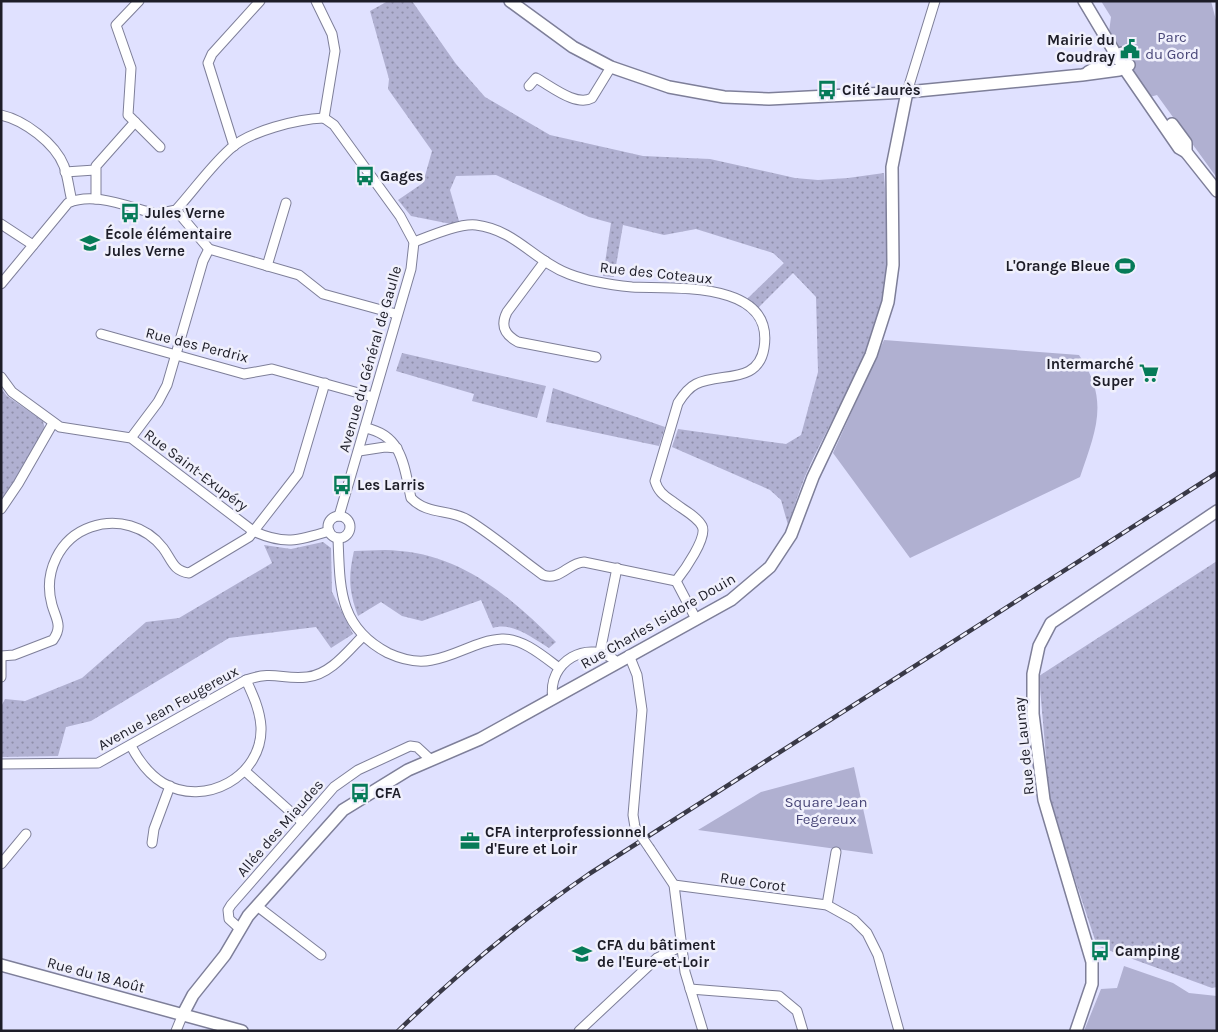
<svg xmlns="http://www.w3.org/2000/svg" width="1218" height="1032" font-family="Karla,sans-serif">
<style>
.grass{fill:url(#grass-dots)}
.green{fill:#b0b0d1}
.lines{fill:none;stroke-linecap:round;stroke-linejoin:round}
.street-casing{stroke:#7e7f99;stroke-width:11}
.secondary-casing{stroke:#7e7f99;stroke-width:14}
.street{stroke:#fff;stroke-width:9}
.secondary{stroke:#fff;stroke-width:11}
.rail-casing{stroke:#393947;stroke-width:4.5}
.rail{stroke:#f0f0fc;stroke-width:2.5;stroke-dasharray:8;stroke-linecap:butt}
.street-bridge-casing{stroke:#7e7f99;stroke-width:11;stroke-linecap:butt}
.street-bridge{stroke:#fff;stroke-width:9}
.labels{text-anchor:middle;stroke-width:5;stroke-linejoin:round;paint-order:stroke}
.park-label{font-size:15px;fill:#494778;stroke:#f0f0fc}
.poi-label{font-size:15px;font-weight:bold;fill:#1d1d28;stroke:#f0f0fc;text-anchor:start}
.street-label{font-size:15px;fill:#1d1d28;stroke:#f0f0fc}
</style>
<defs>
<pattern id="grass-dots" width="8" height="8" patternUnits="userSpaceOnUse" patternTransform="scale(1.25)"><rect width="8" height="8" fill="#b0b0d1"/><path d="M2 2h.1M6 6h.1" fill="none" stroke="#8f8faa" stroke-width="1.8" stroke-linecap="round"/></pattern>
</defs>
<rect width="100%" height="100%" fill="#e0e1ff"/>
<g class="grass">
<path d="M388,1h24l44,63 29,33 65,38 93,21 67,3 85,19 23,2 30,-2 36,-5c3,48 8,100 -7,147 -16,51 -44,97 -67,145 -9,19 -15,40 -22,60l-7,-25 -11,-10 -98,-43 6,-18 108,15 15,-9 17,-63 -2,-75 -23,-24 -36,36 -10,-10 37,-36 -11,-10 -77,-24 -32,6 -41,-10 -9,52 -11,-1 8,-53 -22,-6 -93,-42 -40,1 -6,14 9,31 -8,3 -40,-8 -13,-16 25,-17 9,-32 -44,-62 1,-10 -19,-68z"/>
<path d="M402,353l144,33 -9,32 -65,-17 2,-7 -78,-23z"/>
<path d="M1,388l6,8 36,25 2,8 -28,49 -16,22z"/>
<path d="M553,388l112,39 -6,19 -113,-24z"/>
<path d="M323,542l8,6 1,44 21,42 -22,14 -15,-21 -87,11 -138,83 -25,6 -8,29 -57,1v-50l4,-8 20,2 57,-23 64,-56 33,-4 93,-55 -8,-18 27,4z"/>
<path d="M354,551c15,0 31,-2 46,0 64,5 113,48 156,91l-7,6c-15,-9 -38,-27 -56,-20l-12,-28 -59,21 -20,-5 -21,-14 -23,14c-9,-25 -10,-39 -4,-65z"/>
<path d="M1217,561v426l-5,1 -115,-42 -47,-142 -11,-128z"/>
</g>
<g class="green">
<path d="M1101,1h110l6,23v154l-60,-83 -7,2 -41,-65 2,-15z"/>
<path d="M884,340l195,15c31,45 17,75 1,122l-170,81 -77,-105z"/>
<path d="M854,767l19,87 -175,-24 63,-38z"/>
<path d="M1124,966l49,17 16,10 28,3v35h-133l17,-42 16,-1z"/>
</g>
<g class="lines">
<defs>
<g id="street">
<path d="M316,1l16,33 3,17 -11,67"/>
<path d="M529,86l7,-8c15,8 40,29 56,20l19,-31"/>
<path d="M907,92l28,-91"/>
<path d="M1,115c23,5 54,28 63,51 4,11 5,24 8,35"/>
<path d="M324,118l10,7 66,91 14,26 -3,27 -72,247"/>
<path d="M135,122l25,25"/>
<path d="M234,146l-26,-83 4,-9 48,-53"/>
<path d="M65,172l30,-2"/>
<path d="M96,199v-33l39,-44 -7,-7 3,-47 -15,-43 23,-24"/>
<path d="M176,210l33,39 90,26 24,19 73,20"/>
<path d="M1,224l32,21"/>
<path d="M414,242c16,-6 46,-19 62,-17 40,5 58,36 93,49 18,7 43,11 63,13 41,2 143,-7 132,61 -6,37 -44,24 -68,36 -8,4 -13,11 -18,19l-23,78c3,10 8,14 17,20 8,7 25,15 30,25 6,11 -18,45 -26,55"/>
<path d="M545,261l-38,51c-7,14 -2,23 11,30l78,15"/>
<path d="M267,266l19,-63"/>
<path d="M1,284l67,-81c27,-12 62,5 89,11l19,-4c18,-20 34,-43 54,-61 19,-18 68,-30 94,-31"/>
<path d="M101,334l143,40 28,-5 101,28"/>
<path d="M1,377l11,15 48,35 71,11 122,93c31,14 45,10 76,0"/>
<path d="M365,428c38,7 39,39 46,70 16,17 39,11 57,22 26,16 50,37 75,55 17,6 25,-12 41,-13l92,19"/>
<path d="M131,438l27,-36 9,-17 36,-124 6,-12"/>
<path d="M359,451l26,-4 12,1"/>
<path d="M1,509l17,-25 35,-61"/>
<circle cx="339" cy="527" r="11"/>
<path d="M338,538c2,49 0,89 50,115 13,6 30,10 44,7 24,-4 46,-20 70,-21 20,-1 41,17 57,29"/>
<path d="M676,581l20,38"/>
<path d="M600,652l17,-84"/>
<path d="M629,655l8,20 5,35 -9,105 2,12"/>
<path d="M1,656l13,-1 39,-15c10,-14 3,-21 -1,-35 -9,-32 7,-67 39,-78 26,-9 55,-1 72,21 9,12 10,23 26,25l60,-36 49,-63 27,-91"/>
<path d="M1,660v17"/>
<path d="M553,699c-7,-37 36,-62 64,-37"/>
<path d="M131,746c8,15 17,28 32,37 42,25 100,-7 98,-56 -1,-17 -8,-32 -15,-47"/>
<path d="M1,764l97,-1 148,-83c28,-10 36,0 61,-3 23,-2 41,-26 56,-41"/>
<path d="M245,771l57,51"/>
<path d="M152,843l2,-14 16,-43"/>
<path d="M650,849l24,36 11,87 18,59"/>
<path d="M1,864l25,-30"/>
<path d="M674,885l153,20 27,15 13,13 11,22 21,76"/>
<path d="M827,905l9,-53"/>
<path d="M257,906l64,49"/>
<path d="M240,929l-11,-10 -1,-9 3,-5 103,-118 24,-17 52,-24 7,1 14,13"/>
<path d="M690,989l89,7 18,15 6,20"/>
<path d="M176,1031l7,-17"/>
<path d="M579,1031l78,-73 25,-12"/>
</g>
<g id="secondary">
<path d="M510,1l63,46 38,20 58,20 55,10 45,2 138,-7 175,-17 37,-5 10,-5"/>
<path d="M1084,1l40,67 55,80 7,4 31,39"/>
<path d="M1088,72l34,-19"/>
<path d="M1172,124l14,19v9"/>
<path d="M1,965l241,66"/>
<path d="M183,1014l10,-19 32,-40 23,-39 95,-106 65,-40 72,-31 251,-139 39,-33 21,-32 22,-58 58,-122 17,-53 5,-37 -1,-98 15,-75"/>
<path d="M1076,1031l16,-47v-22l-48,-162 -11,-86v-40l6,-28 12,-23 166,-112"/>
</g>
</defs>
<use href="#street" class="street-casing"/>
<use href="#secondary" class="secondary-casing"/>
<use href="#street" class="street"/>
<use href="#secondary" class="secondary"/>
<defs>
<path id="rail" d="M398,1031c60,-58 122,-110 191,-157l628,-401"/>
</defs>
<use href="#rail" class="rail-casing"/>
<use href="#rail" class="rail"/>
<defs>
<path id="street-bridge" d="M635,827l15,22"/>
</defs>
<use href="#street-bridge" class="street-bridge-casing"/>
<use href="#street-bridge" class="street-bridge"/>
</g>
<defs>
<symbol id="civic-bare" viewBox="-9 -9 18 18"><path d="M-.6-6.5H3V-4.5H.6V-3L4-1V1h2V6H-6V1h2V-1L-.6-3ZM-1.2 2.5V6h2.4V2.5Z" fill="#067b58" stroke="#f0f0fc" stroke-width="2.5" paint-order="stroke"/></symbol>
<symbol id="bus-bare" viewBox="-9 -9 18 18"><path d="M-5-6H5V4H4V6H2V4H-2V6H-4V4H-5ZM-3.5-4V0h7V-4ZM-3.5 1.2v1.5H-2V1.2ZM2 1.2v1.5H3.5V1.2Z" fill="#067b58" stroke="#f0f0fc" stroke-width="2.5" paint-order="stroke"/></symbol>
<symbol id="school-bare" viewBox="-9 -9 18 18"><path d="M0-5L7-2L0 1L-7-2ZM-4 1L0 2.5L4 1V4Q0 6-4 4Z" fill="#067b58" stroke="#f0f0fc" stroke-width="2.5" paint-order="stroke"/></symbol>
<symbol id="stadium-bare" viewBox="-9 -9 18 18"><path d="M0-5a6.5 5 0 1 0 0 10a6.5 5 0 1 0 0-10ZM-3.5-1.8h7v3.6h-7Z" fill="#067b58" stroke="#f0f0fc" stroke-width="2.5" paint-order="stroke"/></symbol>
<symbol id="supermarket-bare" viewBox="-9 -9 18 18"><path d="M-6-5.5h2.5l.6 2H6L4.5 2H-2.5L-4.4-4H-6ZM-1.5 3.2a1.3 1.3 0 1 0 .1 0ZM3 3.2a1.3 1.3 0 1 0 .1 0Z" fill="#067b58" stroke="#f0f0fc" stroke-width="2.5" paint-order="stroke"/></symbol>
<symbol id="office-bare" viewBox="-9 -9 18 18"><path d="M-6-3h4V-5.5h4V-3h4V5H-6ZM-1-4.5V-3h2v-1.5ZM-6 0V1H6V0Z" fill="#067b58" stroke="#f0f0fc" stroke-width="2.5" paint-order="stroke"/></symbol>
<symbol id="university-bare" viewBox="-9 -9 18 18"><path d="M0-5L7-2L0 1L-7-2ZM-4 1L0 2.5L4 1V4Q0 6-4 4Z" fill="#067b58" stroke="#f0f0fc" stroke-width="2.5" paint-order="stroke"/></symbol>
</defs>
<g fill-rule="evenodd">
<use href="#civic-bare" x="1116" y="35" width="28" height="28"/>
<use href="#bus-bare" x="813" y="76" width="28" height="28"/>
<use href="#bus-bare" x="351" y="162" width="28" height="28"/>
<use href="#bus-bare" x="116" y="199" width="28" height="28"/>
<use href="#school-bare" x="76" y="229" width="28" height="28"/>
<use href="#stadium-bare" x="1111" y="252" width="28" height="28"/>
<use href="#supermarket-bare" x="1135" y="359" width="28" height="28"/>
<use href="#bus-bare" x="328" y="471" width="28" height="28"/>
<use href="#bus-bare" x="346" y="779" width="28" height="28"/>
<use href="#office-bare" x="456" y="827" width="28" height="28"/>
<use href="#bus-bare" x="1086" y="937" width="28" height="28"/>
<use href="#university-bare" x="568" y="940" width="28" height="28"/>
</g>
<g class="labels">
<g class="park-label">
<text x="1172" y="42">Parc<tspan x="1172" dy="17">du Gord</tspan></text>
<text x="826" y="807">Square Jean<tspan x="826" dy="17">Fegereux</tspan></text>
</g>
<g class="poi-label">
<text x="1115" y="45" text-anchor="end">Mairie du<tspan x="1115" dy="17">Coudray</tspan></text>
<text x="842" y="95">Cité Jaurès</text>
<text x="380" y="181">Gages</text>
<text x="145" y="218">Jules Verne</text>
<text x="105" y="239">École élémentaire<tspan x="105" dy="17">Jules Verne</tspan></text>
<text x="1110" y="271" text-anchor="end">L'Orange Bleue</text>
<text x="1134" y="369" text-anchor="end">Intermarché<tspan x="1134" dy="17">Super</tspan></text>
<text x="357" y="490">Les Larris</text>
<text x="375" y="798">CFA</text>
<text x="485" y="837">CFA interprofessionnel<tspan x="485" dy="17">d'Eure et Loir</tspan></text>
<text x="597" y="950">CFA du bâtiment<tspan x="597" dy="17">de l'Eure-et-Loir</tspan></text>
<text x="1115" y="956">Camping</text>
</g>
<g class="street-label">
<text transform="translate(656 273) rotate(6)" y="5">Rue des Coteaux</text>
<text transform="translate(197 345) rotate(14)" y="5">Rue des Perdrix</text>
<text transform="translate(370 359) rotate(-74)" y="5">Avenue du Général de Gaulle</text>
<text transform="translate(196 470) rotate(37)" y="5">Rue Saint-Exupéry</text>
<text transform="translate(658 621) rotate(-30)" y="5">Rue Charles Isidore Douin</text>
<text transform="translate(168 708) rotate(-29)" y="5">Avenue Jean Feugereux</text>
<text transform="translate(1024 746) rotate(-96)" y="5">Rue de Launay</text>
<text transform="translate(280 828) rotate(-49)" y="5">Allée des Miaudes</text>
<text transform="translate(753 882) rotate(8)" y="5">Rue Corot</text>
<text transform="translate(96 975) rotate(15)" y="5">Rue du 18 Août</text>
</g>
</g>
<rect width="1218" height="1032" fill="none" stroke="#1d1d28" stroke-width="5"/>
</svg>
